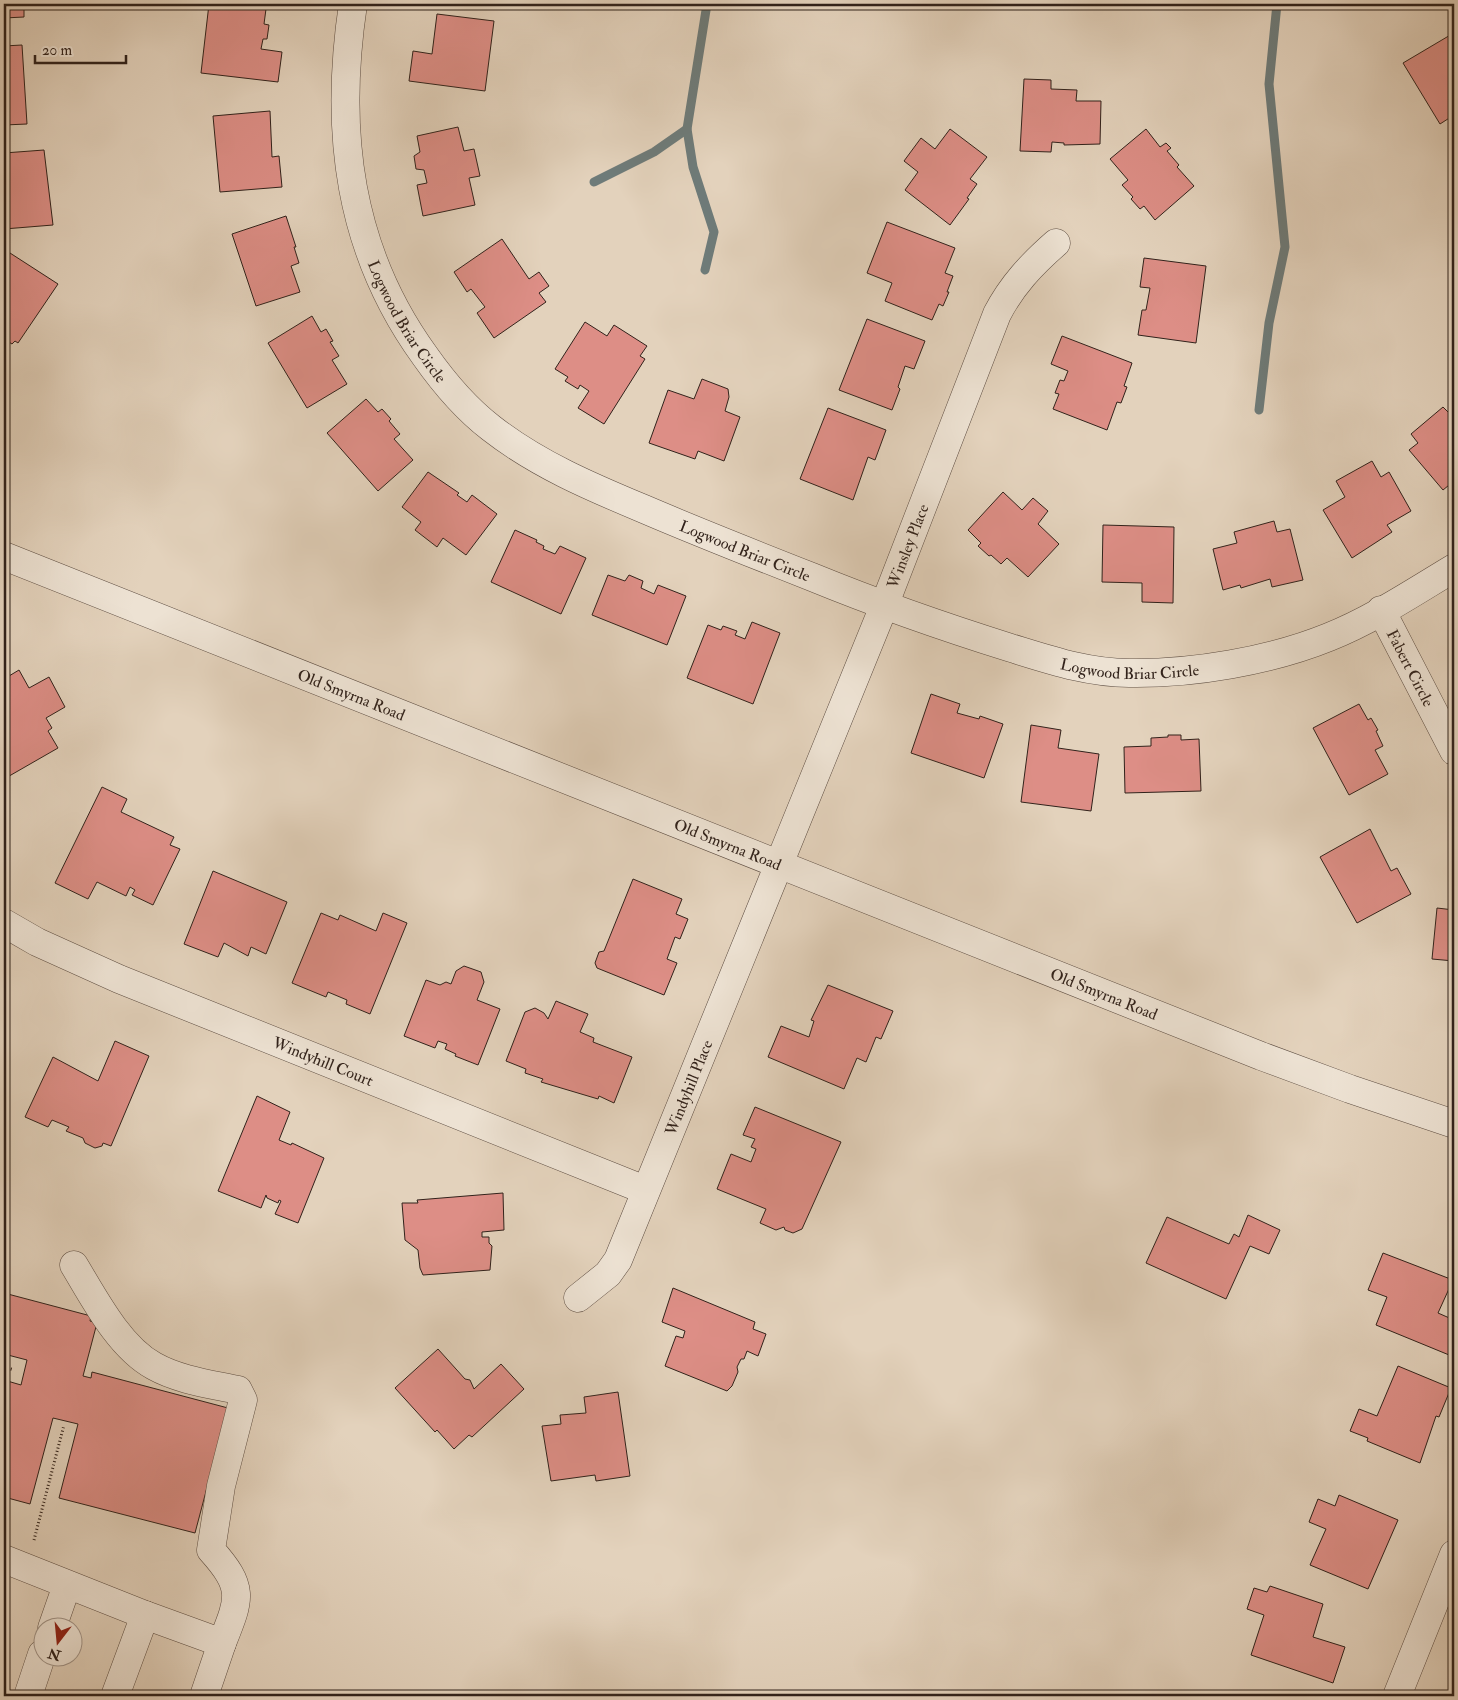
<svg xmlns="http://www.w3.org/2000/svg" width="1458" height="1700" font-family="'IM FELL Double Pica',serif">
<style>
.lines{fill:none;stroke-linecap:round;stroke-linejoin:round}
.stream{stroke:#6e7b79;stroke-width:9}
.building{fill:#dd8e86;stroke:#31221b}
.minor-casing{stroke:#5e4e43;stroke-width:29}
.path{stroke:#31221b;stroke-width:3;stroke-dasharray:1 2.5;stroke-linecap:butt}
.minor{stroke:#ede2d3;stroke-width:28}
.labels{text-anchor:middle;stroke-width:5;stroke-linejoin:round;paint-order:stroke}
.street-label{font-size:16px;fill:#31221b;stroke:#ede2d3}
</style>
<rect width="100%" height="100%" fill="#e3d2bc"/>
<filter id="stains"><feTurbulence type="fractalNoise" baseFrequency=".004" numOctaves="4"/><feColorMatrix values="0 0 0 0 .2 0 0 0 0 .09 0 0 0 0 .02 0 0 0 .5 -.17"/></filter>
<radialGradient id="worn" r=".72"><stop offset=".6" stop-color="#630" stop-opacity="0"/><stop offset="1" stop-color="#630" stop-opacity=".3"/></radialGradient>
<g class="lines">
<g class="stream">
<path d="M594,182l60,-30 33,-23"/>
<path d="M705,270l9,-38 -21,-65 -6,-38 20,-125"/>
<path d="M1259,410l10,-87 16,-76 -16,-163 8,-80"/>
</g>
</g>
<g class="building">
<path d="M4,4h20v13l-20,1z"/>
<path d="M209,4l57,5 -2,15 5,1 -2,14h-4l-2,10 21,3 -4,30 -77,-9z"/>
<path d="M437,14l57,7 -9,70 -76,-10 4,-30 19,3z"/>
<path d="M1452,34l2,81 -14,9 -37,-61z"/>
<path d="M22,45l5,79 -23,1v-79z"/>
<path d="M1024,79l27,1v9l26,1 -1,11h25l-1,43 -36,1v-2l-12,-1 -1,10 -31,-1z"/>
<path d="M270,111l2,46 7,-1 3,31 -62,5 -7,-76z"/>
<path d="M458,127l6,24 10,-2 6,27 -11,2 6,27 -52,11 -6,-31 10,-2 -3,-13 -8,-1 -2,-13 6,-4 -3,-16z"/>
<path d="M950,129l37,28 -17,22 7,5 -10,14 2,1 -19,26 -45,-35 13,-18 -14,-11 17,-23 14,11z"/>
<path d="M1146,129l14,18 6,-4 5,5 -4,3 12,14 -2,2 17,19 -39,34 -11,-14 -4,3 -9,-10 2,-2 -11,-12 6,-5 -18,-21z"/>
<path d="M44,150l9,75 -49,4v-76z"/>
<path d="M286,216l10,31h-2l5,16 -8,3 9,26 -44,14 -24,-72z"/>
<path d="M887,222l68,26 -10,25 8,3 -6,16h2l-6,14 -4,-2 -7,16 -47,-19 7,-18 -25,-10z"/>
<path d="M502,239l27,40 10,-7 10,14 -10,7 7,9 -52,36 -17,-25 8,-6 -14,-18 -4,3 -13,-20z"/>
<path d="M10,253l48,31 -40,59 -3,-2 -3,3 -8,-5v-76z"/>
<path d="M1144,258l62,8 -10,77 -58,-8 4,-25h4l4,-22 -10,-1z"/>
<path d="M312,316l9,16 5,-3 7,12 -3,1 9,14 -7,4 15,24 -40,24 -39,-65z"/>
<path d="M867,319l58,22 -11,28 -9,-3 -7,21 2,2 -8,21 -53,-20z"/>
<path d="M585,322l22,14 7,-11 33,21 -7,10 5,3 -41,65 -26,-16 11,-17 -9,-6 -2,4 -13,-8 3,-4 -13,-8z"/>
<path d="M1062,336l70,27 -8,23 3,1 -6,16 -4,-1 -10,28 -54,-21 6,-15 -4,-1 5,-13 4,1 4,-10 -17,-7z"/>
<path d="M702,379l26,10 1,8 -4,14 15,6 -16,44 -26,-10 -3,8 -46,-16 19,-53 26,9z"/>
<path d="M366,399l12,13 4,-3 9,10 -2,2 11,13 -6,5 19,21 -35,31 -51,-58z"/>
<path d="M1443,407l7,7 4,-3v70l-11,9 -34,-40 9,-7 -7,-9z"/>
<path d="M828,408l58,22 -11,30 -7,-3 -15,43 -53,-21z"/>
<path d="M1372,461l9,16 8,-5 22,39 -24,14 5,7 -40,26 -29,-48 22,-13 -9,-16z"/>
<path d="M428,472l31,21 -2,2 10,7 5,-7 25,19 -31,41 -23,-17 -6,9 -22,-17 6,-8 -19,-15z"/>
<path d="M1003,492l19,18 11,-12 15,13 -10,13 21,20 -31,33 -21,-19 -6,6 -10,-9 -2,1 -11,-10 3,-3 -13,-13z"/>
<path d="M1274,521l3,11 13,-3 13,51 -31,7 -2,-8 -29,9 -1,-3 -17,5 -10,-41 24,-6 -3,-11z"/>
<path d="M1103,525l71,2 -1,76 -31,-1v-19l-40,-1z"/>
<path d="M515,530l22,10 -1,2 8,4 -1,3 12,5 5,-8 26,12 -25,56 -70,-32z"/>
<path d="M608,575l17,6 4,-6 14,6 -2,7 13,6 4,-9 28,11 -19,49 -75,-30z"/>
<path d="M752,622l28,11 -27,71 -66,-26 21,-53 13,5 2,-4 14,5 -2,4 10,4z"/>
<path d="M19,670l10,18 20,-11 16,30 -19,11 6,10 -4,3 10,17 -54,31v-100z"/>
<path d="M931,694l29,10 -3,9 22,6 1,-3 23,8 -19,54 -73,-25z"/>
<path d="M1359,704l9,16 3,-2 7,12 -2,1 7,15 -8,4 13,24 -39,21 -36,-67z"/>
<path d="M1031,725l30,5 -3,18 41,6 -8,57 -70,-9z"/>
<path d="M1168,735h13v5l18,-1 2,52 -76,2 -1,-46 27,-1v-8l17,-1z"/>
<path d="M102,787l25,12 -6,13 53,25 -4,8 10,4 -27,56 -21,-10 3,-5 -5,-3 -4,9 -29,-14 -9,17 -33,-16z"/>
<path d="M1370,829l21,42 6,-3 14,26 -54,29 -37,-66z"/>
<path d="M213,871l74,31 -21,52 -15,-7 -3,9 -24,-13 -6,14 -34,-13z"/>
<path d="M633,879l49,20 -6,15 12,5 -8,20 -5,-2 -8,22 10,4 -13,32 -67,-27 -2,-5 4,-11 5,-1z"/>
<path d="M1437,908l17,2v51l-22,-2z"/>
<path d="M321,913l17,7 2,-5 36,16 7,-18 24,10 -37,91 -24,-10 1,-4 -19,-8 -2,5 -34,-14z"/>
<path d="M464,966l17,6 3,10 -7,18 23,9 -22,56 -23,-9 1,-2 -11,-5 2,-5 -9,-3 -3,7 -31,-12 22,-56 14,5 6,-3 5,2 5,-13z"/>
<path d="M828,985l65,26 -12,28 -5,-2 -10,25 -9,-4 -13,31 -76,-32 13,-31 28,11 5,-16 -3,-1z"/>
<path d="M556,1001l32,13 -8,18 14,6 -1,4 39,15 -18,46 -15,-7 -1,3 -57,-17 2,-3 -18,-6 1,-4 -20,-8 19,-49 10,-4 9,5 4,6z"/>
<path d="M115,1041l34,15 -38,90 -8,-3 -1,3 -7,2 -10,-5 -2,-5 -17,-7 3,-4 -17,-7 -4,7 -23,-10 28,-60 45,24z"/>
<path d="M257,1096l33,16 -11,28 12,5 1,-2 32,15 -26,65 -23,-9 6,-13 -2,-1 -1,3 -11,-5 -1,-3 -5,13 -43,-17z"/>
<path d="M755,1107l86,35 -39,87 -9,4 -8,-3 -1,-3 -8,3 -16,-7 6,-14 -49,-20 14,-35 20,8 5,-13 -5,-2 4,-8 -12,-4z"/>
<path d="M503,1193l1,37 -22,2v5h7v6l3,3 -2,24 -67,5 -3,-7 -2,-18 -13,-10 -3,-37h16l-1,-3z"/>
<path d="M1248,1215l32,15 -11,24 -19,-8 -24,53 -80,-36 21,-46 62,27 5,-10 5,3z"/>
<path d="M1383,1253l70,27 -15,33 16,7v37l-78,-32 11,-28 -19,-7z"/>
<path d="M673,1288l82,34 -2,7 13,5 -8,22 -11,-5 -3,8h-3l-4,8 1,5 -6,14 -5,5 -62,-25 11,-30 7,2 2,-7 -23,-9z"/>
<path d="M4,1293l87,23 -1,5 7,2 -14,53 8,2 1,-6 136,36 -33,125 -136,-35 19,-74 -25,-6 -23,86 -26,-7v-117l17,5 6,-25 -23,-6z"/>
<path d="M438,1349l27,30 5,1 4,9 27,-25 23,25 -52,48 -3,-2 -15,14 -17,-19 -2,2 -40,-44z"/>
<path d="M1398,1366l53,22 -12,29 -3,-1 -16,47 -53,-22 1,-3 -18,-7 9,-22 18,7z"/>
<path d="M618,1392l12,84 -34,5 -1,-6 -44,6 -9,-55 19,-2 -1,-9 26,-2 -2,-16z"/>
<path d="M1339,1495l59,25 -30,69 -58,-24 16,-36 -17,-7 9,-23 17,7z"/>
<path d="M1270,1586l53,18 -10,33 32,10 -12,36 -82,-28 13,-40 -17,-6 7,-21 13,4z"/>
</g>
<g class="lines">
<defs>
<g id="minor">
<path id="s1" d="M353,4c-19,127 -5,246 72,352 19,27 40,52 66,72 46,36 100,59 153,81 56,24 112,46 168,68 66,27 132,50 199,71 39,12 77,25 118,25 63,1 141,-12 200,-36 43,-17 85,-45 125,-69"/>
<path id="s2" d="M4,556l1257,500 89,33 104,35"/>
<path id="s3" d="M1381,610l73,141"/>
<path id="s4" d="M4,923l33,19 82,37 526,211"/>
<path d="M74,1265c20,33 45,82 80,101 25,14 56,18 84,24l5,10 -22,86 -10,64c34,38 29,48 11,93l-77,-28"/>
<path id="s5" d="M578,1298l30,-24 10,-14 266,-654 113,-292c15,-29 35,-50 59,-71"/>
<path d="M4,1559l141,56 -30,81"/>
<path d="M52,1628l15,-43"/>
<path d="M28,1696l14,-42"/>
<path d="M204,1696l18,-53"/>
<path d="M1397,1696l57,-142"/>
</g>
</defs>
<use href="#minor" class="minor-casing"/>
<g class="path">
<path d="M4,1367l10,3"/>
<path d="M34,1540l30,-115"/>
</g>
<use href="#minor" class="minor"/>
</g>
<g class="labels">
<g class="street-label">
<text dy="6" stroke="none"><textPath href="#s1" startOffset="330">Logwood Briar Circle</textPath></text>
<text dy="6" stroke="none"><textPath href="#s5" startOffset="826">Winsley Place</textPath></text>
<text dy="6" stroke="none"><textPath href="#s1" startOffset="750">Logwood Briar Circle</textPath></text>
<text dy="6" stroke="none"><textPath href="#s1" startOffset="1155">Logwood Briar Circle</textPath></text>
<text dy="6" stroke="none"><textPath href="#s3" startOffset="65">Fabert Circle</textPath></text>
<text dy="6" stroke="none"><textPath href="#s2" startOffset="374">Old Smyrna Road</textPath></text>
<text dy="6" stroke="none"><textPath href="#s2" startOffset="779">Old Smyrna Road</textPath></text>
<text dy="6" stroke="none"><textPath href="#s2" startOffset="1184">Old Smyrna Road</textPath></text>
<text dy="6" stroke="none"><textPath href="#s4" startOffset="348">Windyhill Court</textPath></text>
<text dy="6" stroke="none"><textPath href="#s5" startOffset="242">Windyhill Place</textPath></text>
</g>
</g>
<rect width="1458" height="1700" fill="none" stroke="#e3d2bc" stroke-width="20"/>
<rect x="5" y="5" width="1448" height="1690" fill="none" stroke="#31221b" stroke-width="2.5"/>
<rect x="10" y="10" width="1438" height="1680" fill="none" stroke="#31221b"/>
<g transform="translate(58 1642) rotate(196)"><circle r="24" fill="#ede2d3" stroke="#a29589"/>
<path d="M0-4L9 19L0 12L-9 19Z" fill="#8f2418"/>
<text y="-8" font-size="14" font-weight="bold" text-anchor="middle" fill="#31221b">N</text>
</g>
<path d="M35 55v8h91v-8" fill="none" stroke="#31221b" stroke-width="2.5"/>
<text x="42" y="55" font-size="15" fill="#31221b" stroke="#ede2d3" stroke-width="4" paint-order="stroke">20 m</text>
<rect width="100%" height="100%" filter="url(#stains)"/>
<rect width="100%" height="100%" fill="url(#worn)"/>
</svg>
